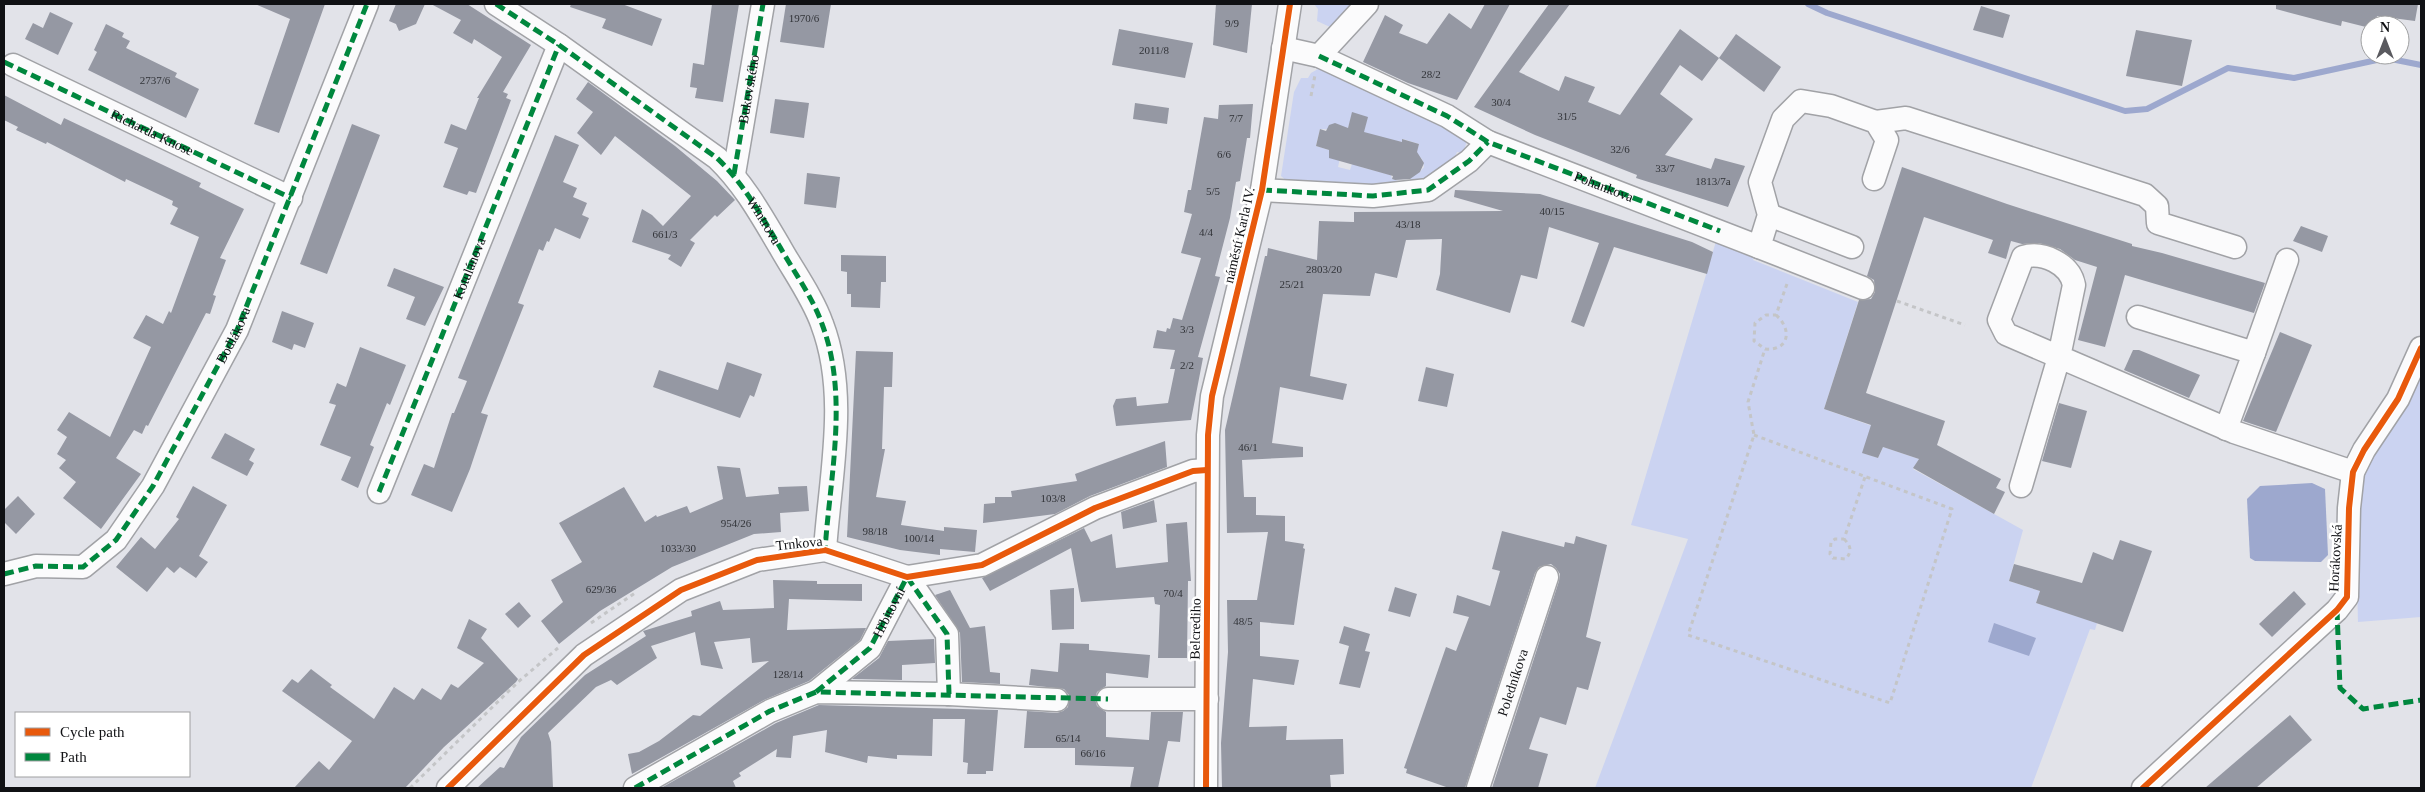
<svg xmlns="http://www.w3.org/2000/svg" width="2425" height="792" font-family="Georgia,serif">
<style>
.green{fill:#cbd3f1;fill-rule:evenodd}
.water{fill:#9da8ce}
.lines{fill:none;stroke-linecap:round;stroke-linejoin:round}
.stream{stroke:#9da8ce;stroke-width:6}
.building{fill:#9598a3}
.minor-casing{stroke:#a1a2a6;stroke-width:25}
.path{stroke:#c4c5c7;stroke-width:3;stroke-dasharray:4 4;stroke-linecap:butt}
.minor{stroke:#fbfbfc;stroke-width:22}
.quiet{stroke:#00873e;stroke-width:5;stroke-dasharray:10 5;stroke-linecap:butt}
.cycleway-casing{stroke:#fff;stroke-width:9}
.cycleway{stroke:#e8590c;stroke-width:6}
.labels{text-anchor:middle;stroke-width:5;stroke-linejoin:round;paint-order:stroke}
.number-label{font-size:11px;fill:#313338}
.street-label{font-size:14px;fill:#101114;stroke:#fff}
</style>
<rect width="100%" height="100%" fill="#e2e3e9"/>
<g class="green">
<path d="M1314,4h39l-23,23 -13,-6 1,-12z"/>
<path d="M1318,69l13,2 10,8 56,20 65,38 -1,2 6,2 -4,12 -6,-1c-6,17 -38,35 -56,36 -37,2 -75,-4 -112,-5l-8,-7 13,-84 7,-14h7l3,-5zM1353,113l14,5 -4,17 39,7 1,-3 16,5 -3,10 6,5 2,8 -4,5 -9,2 -2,10 -17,-5 -1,-4 -30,-8 -8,-6 -3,9 -12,-3 2,-9h-11v-8l-13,-4 4,-17 27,1z"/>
<path d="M1717,238l38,16 -2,6 105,42 -34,107 48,17 -9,27 15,5 5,-11 36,12 -6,10 110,61 -14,51 31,10 -4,12 61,20 -2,7 -5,-1 -59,159h-436l93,-249 -57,-14z"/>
<path d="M2421,362v255l-63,5 -3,-124 20,-55z"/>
</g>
<g class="water">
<path d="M2312,483l13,6 3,66 -7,7 -66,-1 -5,-3 -3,-59 13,-13z"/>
<path d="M1994,623l42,15 -7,18 -41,-14z"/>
</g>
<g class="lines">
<path class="stream" d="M1808,4l19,9 298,98 22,-2 81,-41 66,10 92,-20 35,7"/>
</g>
<g class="building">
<path d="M255,4h70l-46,129 -25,-9 36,-105z"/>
<path d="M396,4h29l-9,20 -17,7 -3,-7 -7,-3z"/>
<path d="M431,4h36l64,41 -28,47 5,2 -2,4 5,2 -35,93 -7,-2 -2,4 -24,-8 15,-39 -14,-5 7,-19 15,6 13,-32h-2l25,-41 -28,-18 -2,5 -19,-11 8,-13z"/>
<path d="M571,4h51l40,15 -10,27 -50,-18 4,-9 -36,-12z"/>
<path d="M712,4h27l-16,98 -28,-4 2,-10 -7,-1 3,-24 11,2z"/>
<path d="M786,4h45l-7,44 -44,-6z"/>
<path d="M1216,4h36l-5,49 -34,-8z"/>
<path d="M1485,4h25l-53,96 -49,-17 -45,-21 22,-47 18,10 -4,8 28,11 22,-31 22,16z"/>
<path d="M1549,4h21l-51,68 40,19 6,-15 30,11 -7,15 32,13 60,-86 39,29 -17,23 -22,-16 -20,29 33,25 -28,36 46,14 4,-11 30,8 -17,41 -92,-29 1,-3 -102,-40 -61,-28z"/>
<path d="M2276,4h142l-3,17 -38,-5 -2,9h-5v3l-28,-7 -1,5 -16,-4 -49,-13z"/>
<path d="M1981,6l29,9 -7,23 -30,-8z"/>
<path d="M50,12l23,11 -15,32 -33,-16 8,-16 10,5z"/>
<path d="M106,24l18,9 -2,4 8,4 -4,7 51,25 -2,4 24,12 -13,29 -98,-48 9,-18 -3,-2z"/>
<path d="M1119,29l74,14 -8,35 -73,-13z"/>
<path d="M2136,30l56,10 -10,46 -56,-10z"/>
<path d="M1736,34l45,33 -17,25 -45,-34z"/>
<path d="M588,82l87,64 42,35 18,19 -18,17 -2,-2 -25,25 5,3 -14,24 -13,-8 3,-4 -39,-13 10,-33 10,6 11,11 28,-30 -76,-60 -14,19 -24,-22 16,-21 -17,-13z"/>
<path d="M4,95l57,30 3,-7 137,65 -2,4 45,22 -24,49 6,2 -13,35 3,1 -6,18 -4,-1 -58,113 -2,-1 -4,9 -8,-4 -18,28 25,16 -40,55 -38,-31 13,-16 -17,-14 7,-8 -9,-6 10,-17 -10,-7 12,-18 41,25 41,-90 -18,-9 13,-23 17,9 6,-13 2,2 28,-76 -29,-13 8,-16 -6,-3 1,-4 -47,-22 -1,3 -78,-40 -1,2 -30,-14 2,-3 -14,-7z"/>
<path d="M775,99l34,4 -5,35 -34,-5z"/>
<path d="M1135,103l34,5 -2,16 -34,-5z"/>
<path d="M1253,104l-3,34h-3l-7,43 -4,1 -6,36 -15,58 5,1 -22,80 5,1 -12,62 -75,6 -3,-20 3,-7 20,-2 1,9 31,-3 7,-34h-5l5,-19 -22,-2 4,-18 9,2 1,-4 3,1 3,-11 9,2 19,-62 -20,-5 11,-39 -8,-2 4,-22h3l13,-73 14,2 1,-14z"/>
<path d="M1352,112l16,5 -4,15 38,10v-3l17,5 -2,8 7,11 -4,9 -10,7 -15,1 -3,-1 1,-3 -64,-18v-8l-13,-4 4,-17 6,2 3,-6 6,-2 13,5z"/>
<path d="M352,124l28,11 -53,139 -27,-10z"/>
<path d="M555,135l24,10 -16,37 14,6 -4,9 14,6 -5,12 7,3 -9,21 -25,-11 -6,14 -2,-1 -4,10 -4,-2 -21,54 6,2 -43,108 7,2 -18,54 -18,43 -41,-17 13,-31 10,4 18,-55h2l13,-32 -9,-3z"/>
<path d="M1902,167l105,37 125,40v2l30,7 103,30 -11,30 -129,-38 -20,72 -27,-7 19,-73 -22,-7 -15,-11 -21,-6 -17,1 -11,-3 -5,18 -18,-6 5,-13 -69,-23 -58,176 79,28 -8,24 64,34 -5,9 9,4 -11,22 -81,-46 6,-9 -36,-12 -5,11 -16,-5 9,-28 -47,-16 35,-109 12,-1 4,-7 -1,-12 -7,-4z"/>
<path d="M807,173l33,4 -4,31 -32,-4z"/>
<path d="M1455,190l85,4 152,48 21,10 -6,22 -93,-27 -30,80 -13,-5 28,-79 -50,-16 -12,52 -16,-4 -11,38 -74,-23 4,-16 2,-35 -36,1 -9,38 -22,-5 -5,23 -47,-2 -13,82 37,8 -4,16 -63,-13 -8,56 31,4v10l-61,3 2,37h12v18l29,1v25l19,3 -1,4 2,1 -11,76 -34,-3v34l39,4 -5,25 -41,-6 -4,48 38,-1 -1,14 57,-1 1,35 -14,1 1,13h-109l-1,-45 7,-91 -1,-52h30l11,-68 -41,1 -2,-103 40,-174h2l1,-8 49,12 2,-39 35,1v-10l149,-1 -49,-14z"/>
<path d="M2301,226l27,10 -6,16 -29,-11z"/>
<path d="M841,255l45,1v26h-5l-1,26 -29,-1v-13h-4v-22l-6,-1z"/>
<path d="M394,268l50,19 -19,39 -19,-7 9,-22 -28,-11z"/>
<path d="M282,311l32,12 -9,25 -11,-4 -2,6 -20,-8z"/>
<path d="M2280,332l32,13 -36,87 -33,-11z"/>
<path d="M360,347l46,18 -16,40 -3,-2 -17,42 4,2 -16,41 -17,-8 10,-23 -31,-12 16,-40 -7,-2 8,-20 9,4z"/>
<path d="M2133,350h6l61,25 -11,23 -65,-28z"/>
<path d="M856,351l37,1 -1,35h-8l-2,62h3l-9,48 30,4 -5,24 43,6v-4l33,3 -2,22 -35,-3v6l-40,-5 -53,-13z"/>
<path d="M727,362l35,12 -8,23 -4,-2 -10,23 -87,-31 6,-17 59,20z"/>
<path d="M1426,367l28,7 -7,33 -29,-6z"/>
<path d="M2059,403l28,8 -16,57 -29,-7z"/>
<path d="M225,433l30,16 -6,11 5,3 -7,13 -36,-18z"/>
<path d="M1165,441l2,26 -77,29 -35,18 -72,9 1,-19 11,-1v-6h17l-1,-6 66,-10 -2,-7z"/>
<path d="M717,466l23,2 6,29 33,-3 -1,-7 29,-1 2,25 -29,2 1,19 -27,2 -82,33 -72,44 -41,33 -18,-23 22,-19 -12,-22 31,-18 -23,-39 65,-36 21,35 11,-7 1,2 30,-11 3,7 33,-14z"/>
<path d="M193,486l34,19 -28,51 9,6 -12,16 -16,-11 -6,6 -7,-6 -20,25 -31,-25 25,-30 14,12 24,-30 -3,-2z"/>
<path d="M18,496l17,18 -19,20 -12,-12v-12z"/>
<path d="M1154,500l3,22 -34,7 -2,-17z"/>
<path d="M1187,522l4,59h-3l-1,77h-29l2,-53 -5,-1 -1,-7 -73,5 -10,-54 -81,43 -8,-13 102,-50 7,14 21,-8 4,34 52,-6 -2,-38z"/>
<path d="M1502,531l62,16 1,-5 9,2 2,-8 31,9 -21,92 15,5 -13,48 -11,-3 -11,38 -26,-8 -11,32 19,5 -10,34h-46l67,-207 1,-7 -4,-6 -5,-4 -12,3 -4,6 -70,215h-16l-43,-15 1,-4 -3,-1 42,-121 10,4 13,-34 -16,-4 4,-18 33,11 10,-35 -8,-2z"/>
<path d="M2120,540l32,11 -29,81 -87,-29 4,-12 -31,-10 5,-17 68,19 11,-31 20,8z"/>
<path d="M773,580l44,1v3h45v17l-73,-2 -2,31 79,-2 -6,12 -51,41 -45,19 -132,74 -4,-20 11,-2 20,-11 34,-26 7,1 69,-55 -17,2 -2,-25 -36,4 9,27 -22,-4 -6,-33 -44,14 6,12 -40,27 -6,-5 -15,7 -48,46 3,9 2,46h-76l23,-21 4,1 17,-31 64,-62 61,-39 -3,-5 49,-15 -1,-5 29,-10 3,9 51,-2z"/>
<path d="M1395,587l22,7 -7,23 -22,-6z"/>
<path d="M1074,588v41l-22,1 -2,-40z"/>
<path d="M950,590l20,38 15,-2 5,46 10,1v11l-38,-2 -2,-49 -25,-38z"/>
<path d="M2294,591l12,13 -34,33 -13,-13z"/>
<path d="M519,602l12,14 -13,12 -13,-14z"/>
<path d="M469,619l18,10 -6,9 37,41 -2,3 -72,65 -39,41h-111l25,-27 10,9 23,-29 -70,-50 10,-12 6,4 13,-14 21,16 -2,2 44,32 20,-32 20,13 8,-12 19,12 10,-16 7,4 26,-25 -27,-15z"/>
<path d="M1344,626l26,8 -5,17 5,1 -10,36 -21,-4 10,-38 -10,-3z"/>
<path d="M934,639l1,24 -33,2v15l-50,-1 27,-21 9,-17z"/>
<path d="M1060,643l29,1v6l61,5 -2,23 -42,-5v13l-9,6 -2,7 2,7 9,6v25l43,3 2,-28h32l-3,30 -12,-1 -10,47h-28l4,-21 -59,-2v-17h-51l3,-37 30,2 6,-2 5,-4 1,-12 -5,-6 -35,-4 2,-16 27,3z"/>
<path d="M819,705l179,5 -5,61h-7v3h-19l1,-11 -5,-1 2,-43h-32l-1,37 -35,-1v4l-29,-3 -1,7 -42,-11 2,-22 -34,6 -2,22 -15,-1 1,-8 -38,24 2,3 -8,5 3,7h-75l115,-65z"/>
<path d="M2290,715l22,25 -56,48h-51z"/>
</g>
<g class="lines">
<defs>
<g id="minor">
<path id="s1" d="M496,4l63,41 158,113c27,26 44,57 63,89 14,25 33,51 42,77 27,71 8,152 3,226"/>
<path d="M1283,48l36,8 128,60 41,26 271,105"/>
<path d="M1319,56l48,-52"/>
<path d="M13,65l278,133"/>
<path d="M1876,122l30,-4 239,77 12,11 1,17 77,24"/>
<path d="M734,174l29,-170"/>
<path d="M1262,190l111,6 55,-6 41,-29 19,-19"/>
<path d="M1769,215l83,32"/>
<path d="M1863,288l-104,-41 10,-32 -9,-33 23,-63 18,-18 30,5 45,16 11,18 -13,39"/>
<path d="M2138,317l116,36 -28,76"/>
<path d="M2254,353l33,-93"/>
<path d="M2021,486l38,-129 15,-72c-4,-21 -31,-34 -51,-28l-24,63 7,14 228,98 119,40"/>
<path id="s2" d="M379,492l180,-447"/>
<path id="s3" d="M4,574l32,-8 47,1 33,-27 37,-54 84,-156 130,-326"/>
<path id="s4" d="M816,692l54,-44 37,-71 40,57 2,60"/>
<path d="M1108,699h99"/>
<path d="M448,788l136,-133 97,-65 76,-30 68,-10 82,27 75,-12 113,-57 98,-37 14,-1"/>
<path d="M635,788l135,-77 46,-19 133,2 108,6"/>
<path d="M1206,788l2,-353 4,-39 50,-206 28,-186"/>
<path id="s5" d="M1478,788l69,-211"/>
<path d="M2143,788l194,-178 10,-13 2,-89 4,-36 11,-22 34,-51 23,-51"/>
</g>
</defs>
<use href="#minor" class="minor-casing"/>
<g class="path">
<path d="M1311,96l4,-21"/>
<path d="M1897,301l68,24"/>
<path d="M1776,315c16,14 14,36 -11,34l-11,-8 1,-18 11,-8h10l12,-34"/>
<path d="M1754,435l198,74 -62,194 -202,-68 66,-200 -6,-33 17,-53"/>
<path d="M1844,539c7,7 8,12 2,20l-13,-1 -3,-4 1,-12 4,-3h9l21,-62"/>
<path d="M591,623l44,-30"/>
<path d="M410,788l108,-106 40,-34"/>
</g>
<use href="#minor" class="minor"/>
<g class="quiet">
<path d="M496,4l63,41 158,113c27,26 44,57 63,89 14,25 33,51 42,77 27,71 8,152 3,226l-2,1"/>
<path id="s6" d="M1319,56l128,60 41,26 232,89"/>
<path id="s7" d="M4,62l287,136"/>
<path id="s8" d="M734,174l29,-170"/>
<path d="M1262,190l111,6 55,-6 41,-29 19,-19"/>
<path d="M379,492l180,-447"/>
<path d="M4,574l32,-8 47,1 33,-27 37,-54 84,-156 130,-326"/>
<path d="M2337,610l3,78 23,21 58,-9"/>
<path d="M816,692l54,-44 37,-71 40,57 2,60"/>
<path d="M635,788l135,-77 46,-19 292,7"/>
</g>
<defs>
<g id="cycleway">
<path d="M448,788l136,-133 97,-65 76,-30 68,-10 82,27 75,-12 113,-57 98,-37 14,-1"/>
<path d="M1206,788l2,-353 4,-39 50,-206 28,-186"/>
<path d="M2143,788l194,-178 10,-13 2,-89 4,-36 11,-22 34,-51 23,-51"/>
</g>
</defs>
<use href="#cycleway" class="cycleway-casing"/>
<use href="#cycleway" class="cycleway"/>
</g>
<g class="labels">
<g class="number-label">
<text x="804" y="22">1970/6</text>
<text x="1232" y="27">9/9</text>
<text x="1154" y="54">2011/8</text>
<text x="1431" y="78">28/2</text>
<text x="155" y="84">2737/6</text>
<text x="1501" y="106">30/4</text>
<text x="1567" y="120">31/5</text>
<text x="1236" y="122">7/7</text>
<text x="1620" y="153">32/6</text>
<text x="1224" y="158">6/6</text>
<text x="1665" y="172">33/7</text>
<text x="1713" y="185">1813/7a</text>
<text x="1213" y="195">5/5</text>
<text x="1552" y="215">40/15</text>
<text x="1408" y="228">43/18</text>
<text x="1206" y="236">4/4</text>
<text x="665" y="238">661/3</text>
<text x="1324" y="273">2803/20</text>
<text x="1292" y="288">25/21</text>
<text x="1187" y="333">3/3</text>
<text x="1187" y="369">2/2</text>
<text x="1248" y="451">46/1</text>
<text x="1053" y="502">103/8</text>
<text x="736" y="527">954/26</text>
<text x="875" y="535">98/18</text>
<text x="919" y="542">100/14</text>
<text x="678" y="552">1033/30</text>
<text x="601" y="593">629/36</text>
<text x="1173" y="597">70/4</text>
<text x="1243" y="625">48/5</text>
<text x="788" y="678">128/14</text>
<text x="1068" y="742">65/14</text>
<text x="1093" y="757">66/16</text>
</g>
<g class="street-label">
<text dy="5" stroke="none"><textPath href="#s8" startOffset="86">Bukovského</textPath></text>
<text dy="5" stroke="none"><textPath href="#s7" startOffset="164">Richarda Knose</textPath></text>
<text dy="5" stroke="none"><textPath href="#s6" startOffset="314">Pohankova</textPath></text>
<text dy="5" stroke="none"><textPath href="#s1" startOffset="348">Wintrova</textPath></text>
<text transform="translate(1239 235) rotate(-77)" y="5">náměstí Karla IV.</text>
<text dy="5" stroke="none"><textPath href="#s2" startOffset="241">Kotulánova</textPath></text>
<text dy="5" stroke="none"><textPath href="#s3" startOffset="359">Bodlákova</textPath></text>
<text transform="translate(799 543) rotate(-6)" y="5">Trnkova</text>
<text transform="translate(2335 558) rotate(-87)" y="5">Horákovská</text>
<text dy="5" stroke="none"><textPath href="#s4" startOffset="110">Hřbitovní</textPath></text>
<text transform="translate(1195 629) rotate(-89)" y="5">Belcrediho</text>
<text dy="5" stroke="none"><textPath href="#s5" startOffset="111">Poledníkova</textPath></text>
</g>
</g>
<rect width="2425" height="792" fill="none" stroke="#101114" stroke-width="10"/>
<rect x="15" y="712" width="175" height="65" fill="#ffffff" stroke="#9fa0a1"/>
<rect x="25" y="728" width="25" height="8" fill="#e8590c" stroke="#9fa0a1"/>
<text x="60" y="737" font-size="15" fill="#101114">Cycle path</text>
<rect x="25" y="753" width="25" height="8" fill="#00873e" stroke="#9fa0a1"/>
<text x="60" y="762" font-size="15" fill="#101114">Path</text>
<g transform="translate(2385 40)"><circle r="24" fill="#ffffff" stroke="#9fa0a1"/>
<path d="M0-4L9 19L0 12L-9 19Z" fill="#5a5a5f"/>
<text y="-8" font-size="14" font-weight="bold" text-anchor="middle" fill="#101114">N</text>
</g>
</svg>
